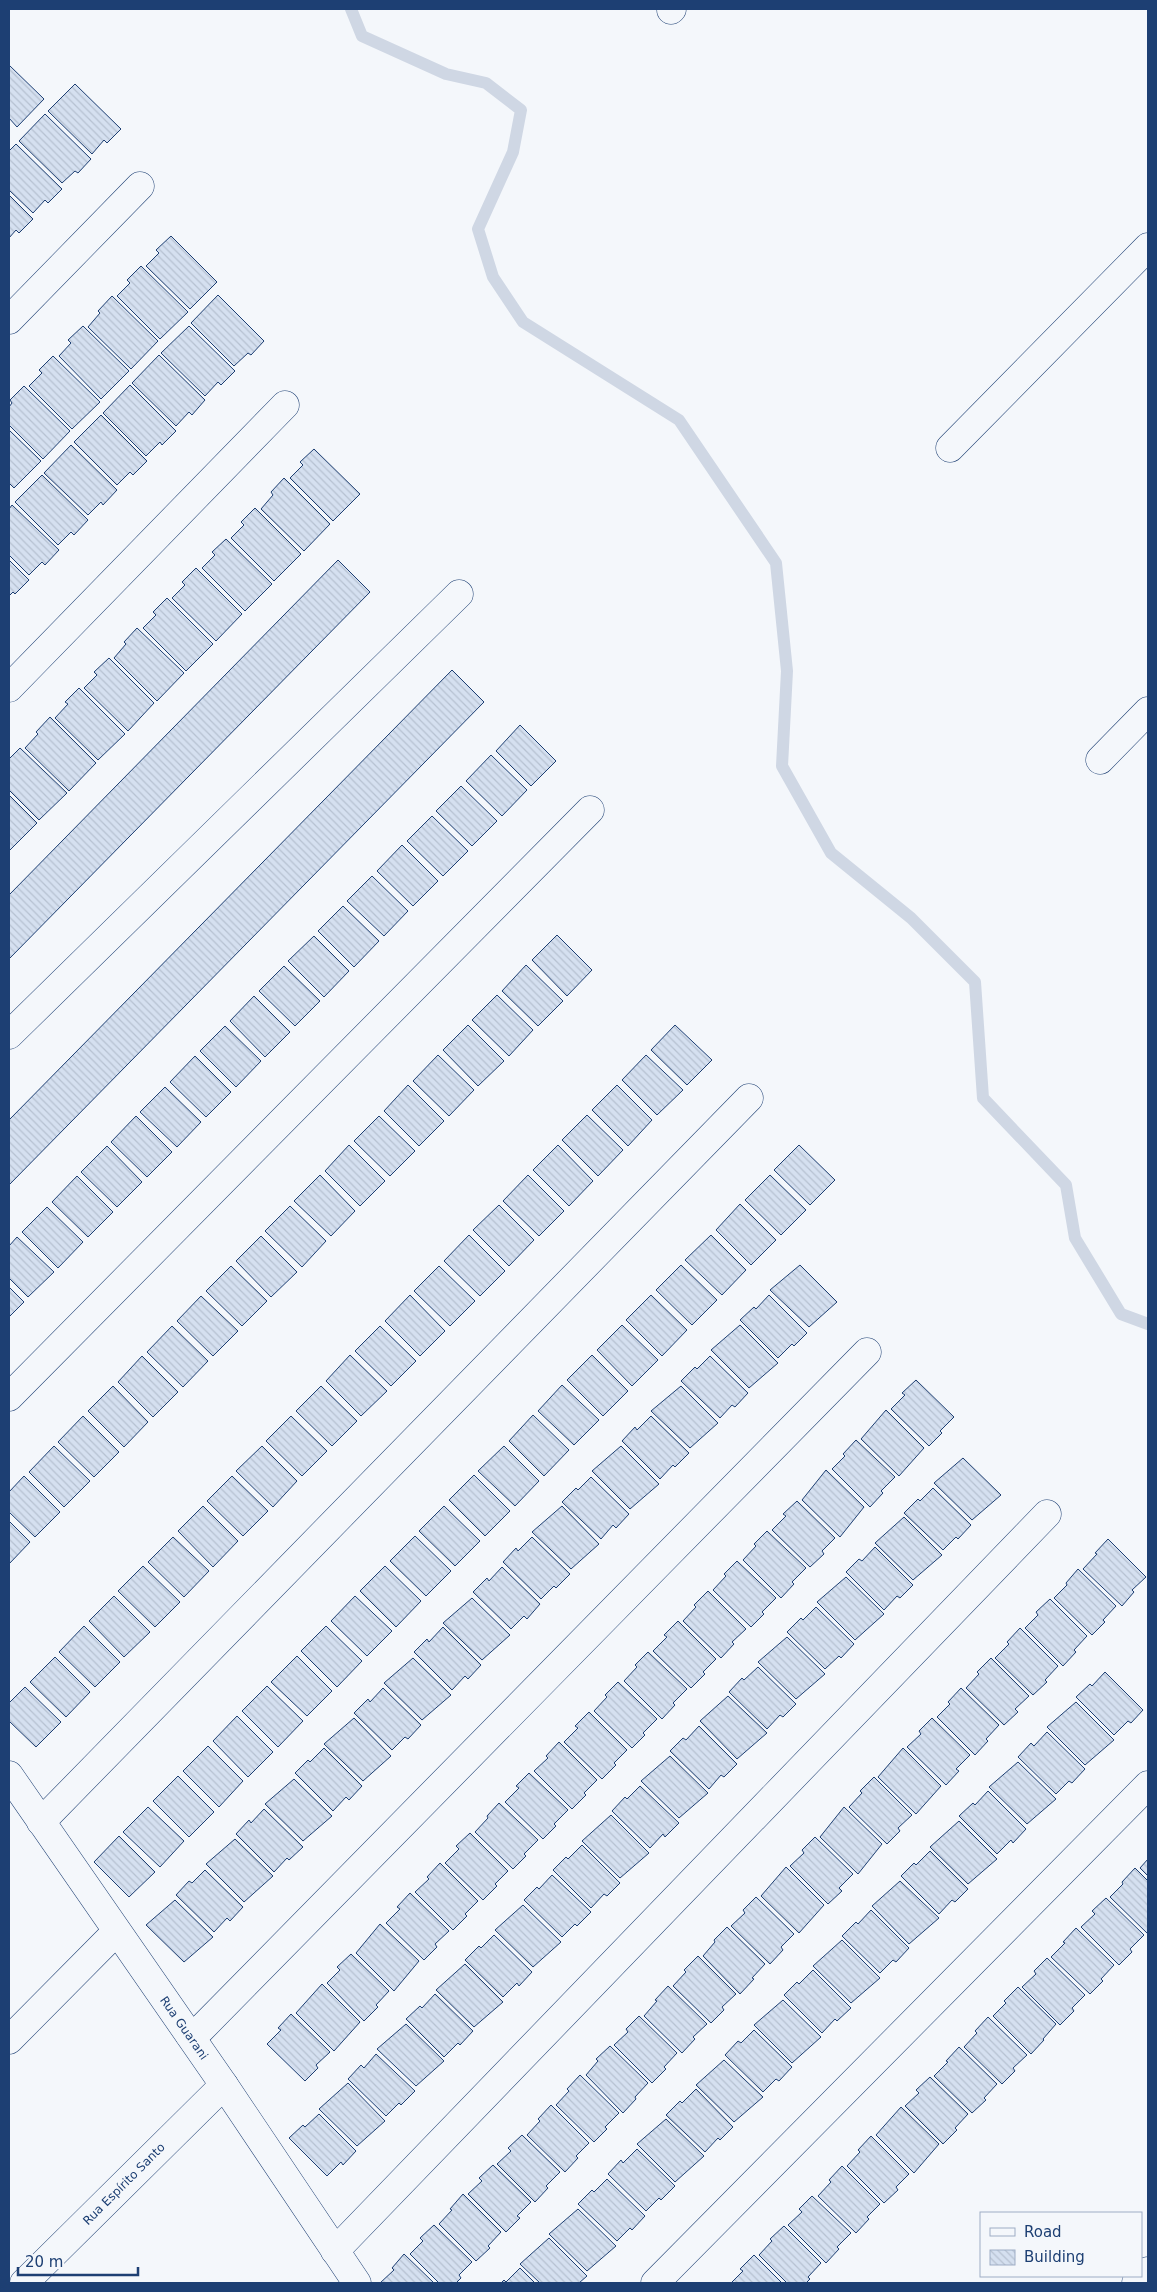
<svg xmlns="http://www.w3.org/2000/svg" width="1157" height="2292" font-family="'DejaVu Sans',sans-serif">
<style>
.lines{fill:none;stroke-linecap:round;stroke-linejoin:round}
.stream{stroke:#cfd7e4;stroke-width:12}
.building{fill:url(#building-back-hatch);stroke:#1d3f73}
.minor-casing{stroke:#1d3f73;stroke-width:29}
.tertiary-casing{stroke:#1d3f73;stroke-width:29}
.minor{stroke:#f4f7fb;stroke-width:28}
.tertiary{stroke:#f4f7fb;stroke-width:28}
.labels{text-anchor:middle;stroke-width:4;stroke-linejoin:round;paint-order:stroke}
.street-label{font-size:12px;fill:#1d3f73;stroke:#f4f7fb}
</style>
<defs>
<pattern id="building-back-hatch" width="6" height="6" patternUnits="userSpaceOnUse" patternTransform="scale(1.25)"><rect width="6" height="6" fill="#d5e0f0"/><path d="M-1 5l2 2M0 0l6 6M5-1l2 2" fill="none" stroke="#b6c1d1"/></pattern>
</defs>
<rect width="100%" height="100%" fill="#f4f7fb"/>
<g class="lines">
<path class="stream" d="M351,9l11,27 84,38 40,9 35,27 -8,42 -35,77 15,48 30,45 156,98 97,143 11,108 -5,95 49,87 80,65 64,64 8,116 83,87 9,53 46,76 27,10"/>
</g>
<g class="building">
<path d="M9,65l35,34 -27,28 -8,-9z"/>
<path d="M75,84l46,45 -14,14 -3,-3 -12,14 -44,-43z"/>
<path d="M45,114l46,45 -13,14 -3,-2 -13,12 -43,-42z"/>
<path d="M16,144l46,45 -14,14 -3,-3 -12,13 -24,-23v-39z"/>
<path d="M9,195l24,24 -14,14 -3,-3 -7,8z"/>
<path d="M171,236l46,46 -27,27 -44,-43 13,-13 -3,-3z"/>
<path d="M141,266l47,46 -28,27 -43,-43 13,-13 -3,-3z"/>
<path d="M218,295l46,46 -13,14 -3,-2 -14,13 -43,-43z"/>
<path d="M112,296l46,45 -27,28 -43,-42 12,-14 -2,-2z"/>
<path d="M83,326l46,45 -28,28 -42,-43 12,-13 -3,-3z"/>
<path d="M189,326l46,45 -14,14 -3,-3 -13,14 -44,-43z"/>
<path d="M159,355l46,45 -13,15 -3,-3 -13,14 -44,-43z"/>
<path d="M53,356l47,46 -28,27 -43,-43 13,-13 -3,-3z"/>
<path d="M130,385l46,46 -14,14 -2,-3 -14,14 -43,-43z"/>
<path d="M24,386l46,45 -27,28 -34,-34v-18l3,-4 -2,-3z"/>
<path d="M101,415l46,46 -14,14 -3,-3 -13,13 -43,-43z"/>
<path d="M9,430l32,31 -27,27 -5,-5z"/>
<path d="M71,445l46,45 -14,15 -2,-3 -13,13 -44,-42z"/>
<path d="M314,449l46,45 -27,27 -43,-43 13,-13 -3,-3z"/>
<path d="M42,475l46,45 -14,15 -3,-3 -13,13 -43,-43z"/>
<path d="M284,478l46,46 -26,27 -43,-42 12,-14 -2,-3z"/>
<path d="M12,505l47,45 -14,15 -3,-3 -13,13 -20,-20v-46z"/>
<path d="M255,508l46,46 -27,27 -43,-43 13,-13 -3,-3z"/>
<path d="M226,539l46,45 -27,27 -43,-43 13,-13 -3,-3z"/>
<path d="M9,560l20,20 -14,14 -2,-2 -4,4z"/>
<path d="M338,560l32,32 -361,367v-64z"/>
<path d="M196,568l46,46 -26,27 -44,-43 13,-13 -3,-3z"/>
<path d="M167,598l46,46 -27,27 -43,-43 13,-13 -3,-3z"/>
<path d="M137,628l47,45 -27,28 -43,-43 12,-14 -2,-2z"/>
<path d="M109,658l45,45 -26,28 -44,-43 13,-13 -3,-3z"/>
<path d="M452,670l32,32 -475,483v-65z"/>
<path d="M79,688l46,46 -27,26 -43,-42 13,-14 -3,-2z"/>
<path d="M50,717l46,46 -27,28 -44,-43 13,-14 -2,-2z"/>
<path d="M520,725l36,36 -25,25 -35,-35z"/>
<path d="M20,748l47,45 -28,27 -30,-30v-31z"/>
<path d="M491,755l36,35 -25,26 -36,-35z"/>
<path d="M461,786l36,35 -25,25 -36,-35z"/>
<path d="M9,795l28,28 -27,27 -1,-1z"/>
<path d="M432,816l36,35 -25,25 -36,-35z"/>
<path d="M402,845l36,36 -25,25 -36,-35z"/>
<path d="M372,876l36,35 -24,25 -37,-35z"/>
<path d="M343,906l36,35 -25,26 -36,-36z"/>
<path d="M557,935l35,35 -25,26 -35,-36z"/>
<path d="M314,936l35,35 -25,26 -36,-36z"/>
<path d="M526,965l37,36 -25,25 -36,-35z"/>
<path d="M284,966l36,35 -25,25 -36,-35z"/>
<path d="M497,995l36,35 -24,26 -37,-36z"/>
<path d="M254,996l36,36 -25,25 -35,-36z"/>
<path d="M468,1025l36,36 -26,25 -35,-36z"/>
<path d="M675,1025l37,35 -25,25 -36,-35z"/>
<path d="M225,1026l36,35 -25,26 -36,-36z"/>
<path d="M438,1055l36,35 -25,26 -36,-35z"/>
<path d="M646,1055l37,35 -26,25 -35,-35z"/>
<path d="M195,1056l36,36 -25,25 -36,-35z"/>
<path d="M408,1085l36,36 -25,25 -35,-35z"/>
<path d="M617,1085l35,35 -24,26 -36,-36z"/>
<path d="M165,1087l36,35 -24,25 -37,-35z"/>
<path d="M587,1115l36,35 -25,26 -36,-36z"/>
<path d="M136,1116l36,36 -25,25 -36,-35z"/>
<path d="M379,1116l36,35 -25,25 -36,-35z"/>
<path d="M349,1145l36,36 -25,25 -35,-35z"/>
<path d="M558,1145l35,36 -24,25 -36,-36z"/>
<path d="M799,1145l36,35 -25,25 -36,-35z"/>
<path d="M107,1146l35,36 -25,25 -36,-35z"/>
<path d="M320,1175l35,36 -24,25 -37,-35z"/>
<path d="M528,1175l36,36 -25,25 -36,-35z"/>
<path d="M770,1175l36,35 -25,25 -36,-35z"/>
<path d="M77,1176l36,36 -25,25 -36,-35z"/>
<path d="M740,1204l36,36 -25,25 -35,-35z"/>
<path d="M499,1205l35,35 -25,26 -36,-36z"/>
<path d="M290,1206l36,35 -24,26 -37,-36z"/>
<path d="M47,1207l36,35 -25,26 -36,-36z"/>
<path d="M469,1235l36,36 -25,25 -36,-35z"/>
<path d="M711,1235l35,35 -24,25 -37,-35z"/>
<path d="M261,1236l36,36 -26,25 -35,-36z"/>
<path d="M17,1237l37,35 -26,25 -19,-19v-32z"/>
<path d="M681,1265l36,35 -25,25 -36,-35z"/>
<path d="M800,1265l37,37 -28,25 -39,-37z"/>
<path d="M231,1266l36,35 -25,25 -36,-35z"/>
<path d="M439,1266l36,35 -25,25 -36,-35z"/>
<path d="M9,1287l15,15 -15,15z"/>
<path d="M410,1295l35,36 -25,25 -35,-35z"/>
<path d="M651,1295l36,35 -25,26 -36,-36z"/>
<path d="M769,1295l38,38 -13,13 -2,-2 -14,14 -38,-38 14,-13 2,2z"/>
<path d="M201,1296l37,35 -25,25 -36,-35z"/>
<path d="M622,1325l36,35 -26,26 -35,-36z"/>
<path d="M740,1325l38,38 -29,25 -38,-38z"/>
<path d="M172,1326l36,35 -25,26 -36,-35z"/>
<path d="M380,1326l36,35 -25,25 -36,-35z"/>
<path d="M350,1355l37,36 -26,25 -35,-35z"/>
<path d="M592,1355l36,36 -25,25 -36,-36z"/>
<path d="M142,1356l36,36 -25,25 -35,-35z"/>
<path d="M710,1356l38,37 -13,14 -3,-2 -12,13 -39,-37 14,-14 2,2z"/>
<path d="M916,1380l38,37 -14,14 2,2 -13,13 -38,-37 14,-14 -3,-2z"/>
<path d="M562,1385l37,35 -25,25 -36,-34z"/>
<path d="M113,1386l35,36 -24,25 -36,-36z"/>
<path d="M321,1386l36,35 -25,25 -36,-35z"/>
<path d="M681,1386l37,37 -28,25 -39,-37z"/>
<path d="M886,1410l38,38 -25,28 -38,-37z"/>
<path d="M533,1415l36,35 -25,26 -35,-35z"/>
<path d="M83,1416l36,36 -25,25 -36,-35z"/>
<path d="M291,1416l36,35 -25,25 -36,-35z"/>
<path d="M651,1416l38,37 -14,14 -2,-2 -13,14 -38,-38 13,-14 2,3z"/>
<path d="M856,1440l39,37 -14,14 2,2 -13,14 -38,-38 13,-13 -2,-2z"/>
<path d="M54,1446l36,35 -26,26 -35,-35z"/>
<path d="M262,1446l35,35 -24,26 -37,-36z"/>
<path d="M504,1446l35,35 -24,25 -37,-35z"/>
<path d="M621,1446l38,38 -29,25 -38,-38z"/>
<path d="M963,1458l38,37 -29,25 -38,-37z"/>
<path d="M826,1470l38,37 -24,30 -38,-37z"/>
<path d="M474,1475l36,36 -25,25 -36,-36z"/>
<path d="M24,1476l36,36 -25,25 -26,-25v-20z"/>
<path d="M232,1476l36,35 -25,25 -36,-35z"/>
<path d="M591,1477l38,37 -13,14 -3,-3 -12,14 -39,-37 14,-14 2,2z"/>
<path d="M933,1488l38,37 -13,14 -2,-2 -13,13 -39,-37 14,-14 2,2z"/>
<path d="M797,1501l38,37 -13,13 2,3 -14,13 -38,-37 14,-14 -3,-2z"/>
<path d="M203,1506l35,35 -25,26 -35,-36z"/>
<path d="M444,1506l36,35 -25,25 -36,-35z"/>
<path d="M562,1506l37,38 -28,25 -39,-37z"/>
<path d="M904,1517l38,38 -29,25 -38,-37z"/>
<path d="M9,1521l21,21 -21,22z"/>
<path d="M767,1531l39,37 -14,14 2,2 -13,14 -38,-38 13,-14 -2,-2z"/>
<path d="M415,1536l36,35 -25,25 -36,-35z"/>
<path d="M173,1537l36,34 -25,26 -36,-35z"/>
<path d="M532,1537l38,37 -14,14 -2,-2 -13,13 -38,-37 13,-14 2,3z"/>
<path d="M1108,1539l38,38 -14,13 2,2 -12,14 -39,-37 14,-15 -2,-1z"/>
<path d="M875,1547l38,38 -13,13 -3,-2 -13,14 -38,-38 13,-13 3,2z"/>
<path d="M737,1561l39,37 -14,14 2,2 -13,13 -38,-37 13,-14 -2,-2z"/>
<path d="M143,1566l37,36 -25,25 -37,-36z"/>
<path d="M385,1566l36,35 -25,26 -36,-36z"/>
<path d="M502,1567l38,37 -13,15 -3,-3 -13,13 -38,-37 14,-14 2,3z"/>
<path d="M1078,1569l38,37 -13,14 2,2 -13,13 -38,-37 13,-13 -1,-2z"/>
<path d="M846,1577l38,37 -29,26 -38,-38z"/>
<path d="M708,1591l38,38 -14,13 2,2 -13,14 -38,-37 13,-14 -2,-2z"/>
<path d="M114,1596l36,36 -26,25 -35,-36z"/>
<path d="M355,1596l37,35 -25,25 -36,-35z"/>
<path d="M472,1598l38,37 -28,25 -39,-37z"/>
<path d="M1050,1599l37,37 -13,14 2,2 -13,14 -38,-38 13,-13 -2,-3z"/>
<path d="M816,1607l38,37 -13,14 -2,-2 -14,13 -38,-37 14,-14 2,2z"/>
<path d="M678,1621l38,38 -13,13 2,2 -14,14 -38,-37 14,-14 -3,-2z"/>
<path d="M84,1626l36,36 -25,25 -36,-35z"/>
<path d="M326,1626l36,35 -25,26 -36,-36z"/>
<path d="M443,1627l38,38 -13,14 -3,-3 -13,14 -38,-38 13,-13 2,3z"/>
<path d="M1020,1628l38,38 -13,14 2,2 -14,13 -38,-37 14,-14 -2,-2z"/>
<path d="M787,1637l38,37 -29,25 -38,-37z"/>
<path d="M648,1652l39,37 -14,14 2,2 -13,14 -38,-38 13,-14 -2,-2z"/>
<path d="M297,1656l35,35 -25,25 -36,-34z"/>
<path d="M55,1657l35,35 -24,25 -36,-35z"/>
<path d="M413,1658l38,37 -29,25 -38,-37z"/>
<path d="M991,1658l38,38 -14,13 3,3 -14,13 -38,-37 13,-14 -2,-2z"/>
<path d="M758,1667l38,37 -13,13 -3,-2 -13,14 -38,-37 13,-14 2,2z"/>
<path d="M1105,1672l38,38 -12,13 -3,-2 -14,14 -38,-38 14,-13 2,2z"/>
<path d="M618,1682l39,37 -14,14 2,2 -13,13 -38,-37 13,-14 -2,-2z"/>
<path d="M267,1686l36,35 -25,26 -36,-36z"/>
<path d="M25,1687l36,35 -25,25 -27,-26v-18z"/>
<path d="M383,1688l38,37 -13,14 -3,-2 -13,13 -38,-37 14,-14 2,3z"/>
<path d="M961,1688l38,37 -13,14 2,2 -13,14 -38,-38 13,-13 -2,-2z"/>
<path d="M728,1696l39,37 -30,26 -37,-38z"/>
<path d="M1076,1702l38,38 -29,25 -38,-38z"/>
<path d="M589,1712l38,38 -13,13 2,2 -14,14 -38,-37 14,-14 -3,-2z"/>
<path d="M237,1716l36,36 -25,25 -35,-36z"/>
<path d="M354,1718l37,38 -28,25 -39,-37z"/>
<path d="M932,1718l38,37 -14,14 3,2 -13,14 -39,-38 14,-13 -2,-3z"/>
<path d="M699,1726l38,38 -13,13 -3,-2 -12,14 -39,-38 13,-13 3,2z"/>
<path d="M1047,1732l38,37 -13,14 -3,-2 -13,13 -38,-37 13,-14 3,3z"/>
<path d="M559,1742l38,38 -13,13 2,2 -14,14 -38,-38 14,-13 -2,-2z"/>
<path d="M208,1746l35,35 -24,26 -36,-36z"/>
<path d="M324,1748l38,38 -13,14 -3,-3 -13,14 -38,-38 13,-13 2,2z"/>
<path d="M903,1748l38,38 -25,28 -38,-37z"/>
<path d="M670,1756l38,37 -29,25 -38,-37z"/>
<path d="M1018,1762l38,37 -29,25 -38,-37z"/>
<path d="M529,1773l39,37 -14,14 2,2 -13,13 -38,-37 14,-14 -3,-2z"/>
<path d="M178,1776l36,36 -25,25 -36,-36z"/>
<path d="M874,1777l38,38 -14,13 2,3 -13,13 -38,-37 13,-14 -2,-2z"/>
<path d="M294,1779l38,37 -29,25 -38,-37z"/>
<path d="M640,1786l39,37 -14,14 -2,-3 -13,14 -38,-37 13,-14 2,2z"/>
<path d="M988,1791l38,38 -13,14 -2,-3 -14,14 -38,-38 14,-13 2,2z"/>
<path d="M499,1803l39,37 -14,14 2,2 -13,13 -38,-37 13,-14 -1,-2z"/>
<path d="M148,1807l36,34 -24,26 -37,-35z"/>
<path d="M844,1807l38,37 -24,30 -38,-37z"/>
<path d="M264,1809l39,38 -14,13 -2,-2 -13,14 -38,-38 13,-14 2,3z"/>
<path d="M611,1815l38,38 -29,25 -38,-37z"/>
<path d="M959,1821l38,38 -29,25 -38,-37z"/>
<path d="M470,1833l38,38 -13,13 2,2 -14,14 -38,-37 14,-14 -3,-3z"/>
<path d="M119,1836l36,36 -26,25 -35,-35z"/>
<path d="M815,1837l38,37 -14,14 3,3 -14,13 -38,-38 14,-13 -2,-3z"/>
<path d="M235,1839l38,37 -29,26 -38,-38z"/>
<path d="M582,1845l38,38 -13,13 -3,-2 -13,14 -38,-38 13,-13 2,2z"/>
<path d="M930,1851l38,38 -13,13 -3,-2 -13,14 -38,-38 13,-13 2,2z"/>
<path d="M1148,1859v17l-8,-8z"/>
<path d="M440,1863l38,38 -13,13 2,2 -14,14 -38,-38 14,-13 -2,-2z"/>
<path d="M786,1867l38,38 -25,28 -38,-37z"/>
<path d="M1135,1868l13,13v53l-38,-37 13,-13 -1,-2z"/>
<path d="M205,1870l38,37 -13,14 -3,-3 -13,14 -38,-37 13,-14 3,2z"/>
<path d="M552,1875l39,37 -14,14 -2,-2 -13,13 -38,-37 13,-13 2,2z"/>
<path d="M900,1881l39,37 -30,26 -37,-38z"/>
<path d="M410,1893l39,38 -14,13 2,3 -13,13 -38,-37 14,-14 -3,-2z"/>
<path d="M756,1897l38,37 -13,13 2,3 -13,14 -39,-38 14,-13 -2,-3z"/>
<path d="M1106,1898l38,37 -14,14 2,3 -13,13 -38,-38 14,-13 -3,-3z"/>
<path d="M175,1900l38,37 -29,25 -38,-37z"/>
<path d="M523,1905l38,37 -28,25 -38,-37z"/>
<path d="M871,1910l38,38 -13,14 -3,-2 -13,13 -38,-37 14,-14 2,2z"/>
<path d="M380,1924l39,37 -25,30 -38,-38z"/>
<path d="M727,1927l38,37 -13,14 2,1 -14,15 -37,-38 12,-14 -1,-2z"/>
<path d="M1076,1928l38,37 -13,14 2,2 -13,13 -39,-37 14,-14 -2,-1z"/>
<path d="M494,1935l38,37 -13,14 -2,-3 -14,14 -38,-37 14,-14 2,2z"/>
<path d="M842,1940l38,38 -29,25 -38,-37z"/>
<path d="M351,1954l38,37 -13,14 2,2 -14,14 -37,-38 13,-13 -3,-3z"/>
<path d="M698,1956l38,38 -14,13 2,3 -13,13 -38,-37 13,-14 -2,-2z"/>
<path d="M1047,1958l38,37 -13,13 2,3 -14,14 -38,-38 14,-13 -2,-3z"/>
<path d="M465,1964l38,38 -29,25 -38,-37z"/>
<path d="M813,1970l38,38 -14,13 -2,-2 -13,14 -38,-38 13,-13 2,2z"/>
<path d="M322,1984l38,38 -26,29 -38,-38z"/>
<path d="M668,1986l39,38 -14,13 2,2 -13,14 -38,-37 13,-15 -2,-1z"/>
<path d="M1018,1987l38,37 -13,15 1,1 -13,14 -38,-38 13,-13 -2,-2z"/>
<path d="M435,1994l38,37 -13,14 -2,-2 -14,14 -38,-38 14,-13 2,2z"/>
<path d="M783,2000l38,37 -29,26 -38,-38z"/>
<path d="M291,2014l39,38 -14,13 2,3 -13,13 -38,-37 14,-14 -3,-2z"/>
<path d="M639,2016l38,37 -13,14 2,2 -14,14 -38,-38 14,-13 -2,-3z"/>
<path d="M988,2017l39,38 -14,13 2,3 -13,13 -38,-37 13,-14 -2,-2z"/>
<path d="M406,2024l38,37 -28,25 -39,-37z"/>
<path d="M754,2030l38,37 -13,14 -3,-2 -13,13 -38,-37 13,-14 3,2z"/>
<path d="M610,2046l38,37 -13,14 1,2 -13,14 -37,-38 12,-14 -2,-2z"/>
<path d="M959,2047l38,37 -13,14 2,2 -14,13 -38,-37 14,-14 -2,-1z"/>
<path d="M376,2054l39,37 -14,14 -2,-2 -13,13 -38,-37 13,-14 3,3z"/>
<path d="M724,2060l39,37 -29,25 -38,-37z"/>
<path d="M580,2075l39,38 -14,14 2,2 -13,13 -38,-37 13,-14 -2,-2z"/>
<path d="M930,2077l38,37 -13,14 2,2 -14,14 -38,-38 14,-13 -3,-3z"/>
<path d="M348,2083l37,38 -28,25 -38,-37z"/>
<path d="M696,2089l37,38 -13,13 -2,-2 -13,14 -39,-37 14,-14 2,2z"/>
<path d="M551,2105l38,38 -13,13 2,2 -13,14 -38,-37 13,-14 -2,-2z"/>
<path d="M901,2107l38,37 -25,29 -38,-38z"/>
<path d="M319,2114l37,37 -13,14 -2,-3 -14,14 -38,-38 14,-13 2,2z"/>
<path d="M666,2119l38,37 -29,26 -38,-38z"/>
<path d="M522,2135l38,37 -14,14 2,2 -13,14 -38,-38 14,-13 -3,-3z"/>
<path d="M871,2136l38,38 -13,13 2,3 -14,13 -37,-37 13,-14 -2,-2z"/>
<path d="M637,2149l38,37 -14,14 -2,-2 -13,13 -38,-37 13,-14 2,3z"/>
<path d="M493,2165l38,37 -14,14 3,2 -14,14 -38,-38 14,-13 -3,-3z"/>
<path d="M842,2166l38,38 -13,13 2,2 -13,14 -38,-37 13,-14 -2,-2z"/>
<path d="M607,2179l38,37 -13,14 -2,-2 -13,13 -39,-37 14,-14 2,2z"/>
<path d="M463,2194l38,38 -13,14 2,2 -14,13 -37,-37 13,-14 -2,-1z"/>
<path d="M812,2196l39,37 -14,14 2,2 -13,14 -38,-38 14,-13 -3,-3z"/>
<path d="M578,2209l38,37 -29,25 -38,-37z"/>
<path d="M434,2225l38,37 -13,13 2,3 -5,5h-17l-29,-29 13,-13 -3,-3z"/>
<path d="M784,2226l37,37 -13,14 2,2 -4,4h-19l-28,-28 13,-14 -2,-2z"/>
<path d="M549,2238l38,38 -8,7h-39l-20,-19z"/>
<path d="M404,2254l30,29h-54l14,-13 -2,-2z"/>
<path d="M754,2255l28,28h-51l12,-12 -3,-2z"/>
<path d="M520,2268l15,15h-34l3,-3 2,2z"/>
</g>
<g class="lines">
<defs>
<g id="minor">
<path d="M671,10l1,-1"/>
<path d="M9,320l131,-134"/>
<path d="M950,448l198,-201"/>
<path d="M9,688l276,-283"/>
<path d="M1100,760l48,-49"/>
<path d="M9,1035l450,-441"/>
<path d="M9,1397l581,-587"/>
<path d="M41,1822l708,-724"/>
<path d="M189,2034l12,-5 666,-677"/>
<path d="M9,2040l107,-108"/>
<path d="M335,2251l712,-737"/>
<path d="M24,2283l200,-198"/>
<path d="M655,2283l493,-498"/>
<path d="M1136,2283l12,-12"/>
</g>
<path id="tertiary" d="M9,1775l215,310 133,198"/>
</defs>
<use href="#minor" class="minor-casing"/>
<use href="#tertiary" class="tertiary-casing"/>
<use href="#minor" class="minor"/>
<use href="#tertiary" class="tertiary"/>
</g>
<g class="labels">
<g class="street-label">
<text transform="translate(184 2028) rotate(55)" y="4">Rua Guarani</text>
<text transform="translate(124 2184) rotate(-45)" y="4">Rua Espírito Santo</text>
</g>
</g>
<rect width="1157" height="2292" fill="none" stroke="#1d3f73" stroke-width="20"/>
<rect x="980" y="2212" width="162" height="65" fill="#f4f7fb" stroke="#9eadc5"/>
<rect x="990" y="2228" width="25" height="8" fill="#f4f7fb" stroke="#9eadc5"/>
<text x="1024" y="2237" font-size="15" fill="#1d3f73">Road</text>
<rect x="990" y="2250" width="25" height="15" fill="url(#building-back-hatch)" stroke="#9eadc5"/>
<text x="1024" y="2262" font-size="15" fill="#1d3f73">Building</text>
<path d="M18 2267v8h120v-8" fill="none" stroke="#1d3f73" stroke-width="2.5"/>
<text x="25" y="2267" font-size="15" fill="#1d3f73" stroke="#f4f7fb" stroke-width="4" paint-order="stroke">20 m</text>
</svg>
